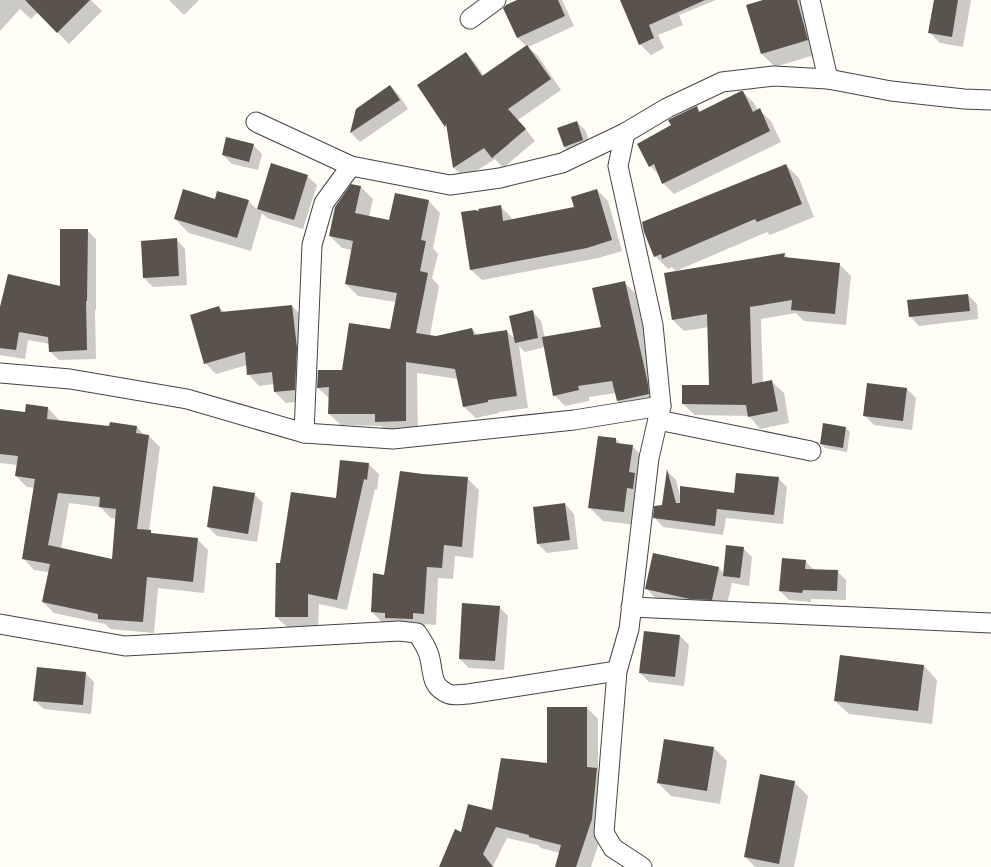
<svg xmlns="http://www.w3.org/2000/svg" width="991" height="867" font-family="Spectral,serif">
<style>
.shadow{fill:#0003;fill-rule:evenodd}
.building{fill:#5a524d;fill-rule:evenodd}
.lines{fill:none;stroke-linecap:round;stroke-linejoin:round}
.street-casing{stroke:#444;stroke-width:21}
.street{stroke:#fff;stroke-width:19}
</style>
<rect width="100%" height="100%" fill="#fffdf5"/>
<g class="shadow">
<path d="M0,0h91l11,11 -33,33 -31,-32 -7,7 -11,-10 -20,22z"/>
<path d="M169,0h30l-15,15z"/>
<path d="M519,0h43l12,26 -46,21 10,9 23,34 -43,30 17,21 -32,27 -8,-9 -30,19 -11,-10 -7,-40 -29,-43 48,-32 10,11 8,12 42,-30 -8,-8 -14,-30z"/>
<path d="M621,0h95l-37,15 4,10 -25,10 6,13 -13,7 -11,-11z"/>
<path d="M766,0h36l19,53 -46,14 -13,-13 -15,-48z"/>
<path d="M935,0h36l-8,47 -23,-4 -10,-10z"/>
<path d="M390,86l9,9 9,14 -48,33 -9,-9 5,-24z"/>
<path d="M743,92l11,11 4,7h1l12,11 10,21 -107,52 -11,-11 -3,-7 -10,-10 22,-40 24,-19 5,5z"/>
<path d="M577,122l9,9 5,19 -18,6 -9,-9z"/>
<path d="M253,145l9,9 -4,16 -26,-6 -9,-9z"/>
<path d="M272,165l35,11 10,9 -14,44 -36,-11 -5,-5 -11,38 -62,-18 -14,-14 40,-19 33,1 10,9z"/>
<path d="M786,165l13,13 15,39 -44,18 -3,-3 -91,39 -4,-4 -4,2 -13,-13z"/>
<path d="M352,185l9,2 12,12 -4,18 21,4 39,-20 11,12 -7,35 5,6 -6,24 7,8 -9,50 6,1 36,-8 6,6 29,-4 8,8 17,-28 9,10 4,17 58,-10 21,-46 11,11 24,103 -30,16 -11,-11 -2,-8 -27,4v4l-24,5 -11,-11 -9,-48 -20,5 -6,-6 9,62 -29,4v1l-23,5 -12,-11 -5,-28 -42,-6 1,59 -30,1 -7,-7 -40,-1 -12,-11 1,-15 -12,-11 25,-17 48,-41 5,-28 -38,-6 -12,-12 6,-34 -10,-2 -12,-12z"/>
<path d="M597,190l11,11 14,50 -24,7 -116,22 -11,-10 10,-58 19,-6 11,11 1,3 63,-12z"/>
<path d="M87,230l9,9v71h-1l1,49 -37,1 -9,-9v-7l-22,-4 -3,19 -25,-4v-46l61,-21z"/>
<path d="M176,239l9,10 2,36 -34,2 -9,-9z"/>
<path d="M785,255l4,4 50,5 12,12 -5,49 -42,-4 -8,-8 -35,6 2,64 9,-1 12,11 5,30 -29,6 -11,-13 -54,-1 -12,-11 27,-18 -1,-59 -25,4 -12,-12 -7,-45z"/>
<path d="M968,295l9,9 1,15 -59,7 -9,-10z"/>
<path d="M292,306l11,11 3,84 -20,2 -11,-11 -1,-8 -15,2 -11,-12 -1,-9 -31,9 -11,-11 14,-56 6,6z"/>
<path d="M907,389l9,9 -4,32 -38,-5 -9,-9z"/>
<path d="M48,408l11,12v2l51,5h27l8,9h4l11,11 -11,84 5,3 43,5 11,11 -4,43 -46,-5 -4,45 -44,-4 -5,-5 -51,-11 -11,-11 6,-30 -15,-2 -11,-12 12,-70 -8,-1 -11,-11 2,-11 -18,-2v-53l26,3zM69,503l31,4 11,11 6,1 -4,41 -52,-11z"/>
<path d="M846,428l4,4 -3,20 -22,-4 -4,-4z"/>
<path d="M599,437l17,2 6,6 10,1 14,14 -9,65 -34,-4 -14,-14z"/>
<path d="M368,464l11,10 -2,16 -2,-1 -28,121 -28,-6 -1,24 -31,-1 -11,-10 5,-53z"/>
<path d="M668,472l8,8 4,16 55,-2 43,-16 9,9 -4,37 -57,-6 -3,17 -60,-8 -9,-10 9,-11z"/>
<path d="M423,475l44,3 12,12 -6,68 -18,-2 -2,23 -15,-1 -2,47 -11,-1 -1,6 -41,-7 -11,-11z"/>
<path d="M214,488l40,6 9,9 -6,39 -40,-6 -9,-9z"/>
<path d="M565,504l9,10 4,35 -31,4 -9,-9z"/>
<path d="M743,548l9,9 -3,29 -17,-3 -7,30 -66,-11 -13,-14 73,-20 5,6z"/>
<path d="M805,561l9,9 23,1 9,9v20l-35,-1v3l-22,-2 -9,-9z"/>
<path d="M499,607l9,9 -4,54 -35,-2 -9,-9z"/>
<path d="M645,632l35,4 9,9 -5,41 -35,-4 -9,-9z"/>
<path d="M841,656l83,10 13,14 -5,44 -83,-10 -14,-13z"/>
<path d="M85,673l9,9 -3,32 -47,-5 -10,-9z"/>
<path d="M587,708l11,11v51l10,10 -5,50 -12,37h-35l4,-14 -19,-5 -3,-3 -31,-7 -14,28 1,1h-54l22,-33 31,-23 55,-47z"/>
<path d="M714,748l13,13 -7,43 -49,-8 -13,-13z"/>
<path d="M794,782l14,14 -14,71h-39l-10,-10z"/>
</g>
<g class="building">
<path d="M25,0h65l-33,33z"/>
<path d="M517,0h41l7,16 -48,22 -14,-30 3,-3z"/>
<path d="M620,0h85l-56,25 5,13 -15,7z"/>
<path d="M763,0h34l11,40 -47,14 -15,-49z"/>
<path d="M934,0h24l-6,37 -24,-4z"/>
<path d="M527,45l24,34 -43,30 18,20 -34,29 -8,-10 -31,20 -7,-45 -1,4 -28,-42 49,-33 16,24z"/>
<path d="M390,85l10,15 -50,33 6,-24z"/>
<path d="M741,91h2l10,21 7,-4 10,23 -108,53 -8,-20 -5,3 -12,-23 34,-19 -3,-5 4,-2 25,-12 2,6z"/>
<path d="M577,121l6,19 -19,7 -7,-19z"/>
<path d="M226,137l28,7 -5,18 -27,-7z"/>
<path d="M271,163l37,12 -14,45 -37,-11z"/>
<path d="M786,164l16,40 -45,18 -2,-3 -93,40 -1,-5 -7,3 -10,-25 -2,-10z"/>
<path d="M351,184l10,2 -6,27 34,7 6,-27 34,7 -8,40 5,1 -6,30 8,2 -12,60 20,3 36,-8 2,7 33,-5 10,66 -29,4v2l-25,5 -8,-38 -49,-7v59l-31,1v-8h-47l1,-27 -12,1 1,-18h24l7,-47 41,6 7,-36 -52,-9 8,-43 -24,-5 6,-29z"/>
<path d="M183,189l32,10 2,-8 32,9 -12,38 -63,-19z"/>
<path d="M597,189l15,51 -25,8 -117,22 -9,-58 14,-2 4,1 -1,-2 23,-4 2,16 71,-14 -3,-10z"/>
<path d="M60,229h28l-1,72h-1l1,49 -38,2 -1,-15 -29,-5 -3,18 -16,-2v-41l8,-33 52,12z"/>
<path d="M177,238l2,38 -36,2 -2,-37z"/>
<path d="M785,253l-1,4 56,6 -5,51 -44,-4 1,-10 -42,7 2,77 20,-4 6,31 -30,6 -2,-12 -64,-1v-19h27l-2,-71 -35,6 -8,-47z"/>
<path d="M625,281l23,103 1,10 -32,7 -5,-20 -34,5 1,4 -26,6 -11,-59 59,-10 -9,-39z"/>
<path d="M968,294l2,17 -61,6 -2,-17z"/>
<path d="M292,305l5,43 -2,42 -21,2 -2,-20 -25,3 -2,-23 -41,12 -14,-49 29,-9 2,6z"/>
<path d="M533,310l5,28 -23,5 -6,-27z"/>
<path d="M867,383l40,5 -4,33 -40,-5z"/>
<path d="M26,404l22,3 -1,12 62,7 1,-4 27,4 -1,7 13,2 -12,94 14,1v3l47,5 -5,44 -46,-5 -4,45 -45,-3v-5l-56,-12 8,-38 -28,-5 13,-80 -20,-3 3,-20 -18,-2v-45l25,3zM58,493l42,4 -1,10 17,2 -4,50 -64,-14z"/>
<path d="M823,423l23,4 -3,21 -23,-4z"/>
<path d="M598,436l18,2v5l17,2 -4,27 6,1 -2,16 -6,-1 -3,24 -36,-4z"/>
<path d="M340,460l29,3 -2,17 -3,-1 -27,121 -29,-6v23h-33l1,-54h4l11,-71 45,6z"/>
<path d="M667,469l9,34h4v-17l54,7 2,-20 43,4 -5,38 -57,-6 -2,17 -62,-8 1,-12 8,-1z"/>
<path d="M400,471l23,3 45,3 -6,70 -18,-2 -2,23 -15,-1 -3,47 -11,-1v6l-28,-1v-5l-14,-1 2,-39 11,2z"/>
<path d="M213,486l42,7 -7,41 -41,-7z"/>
<path d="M565,503l5,37 -33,4 -4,-37z"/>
<path d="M726,545l18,2 -4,31 -17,-2z"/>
<path d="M653,553l66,14 -7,33 -22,-1 -45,-10z"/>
<path d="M782,558l24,2 -1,9 33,1 -1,21 -34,-1 -1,3 -23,-2z"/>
<path d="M462,603l38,3 -5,55 -36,-2z"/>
<path d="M644,631l36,4 -5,42 -36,-4z"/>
<path d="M840,655l84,10 -6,46 -84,-10z"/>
<path d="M37,667l49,5 -3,33 -50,-4z"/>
<path d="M547,707h40v60l10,1 -5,51 -16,48h-21l6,-22 -32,-8v-2l-33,-8 -13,27 10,13h-54l16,-38 6,3 7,-28 24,6 9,-52 46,5z"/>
<path d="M664,739l50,8 -7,44 -50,-8z"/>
<path d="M760,774l35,7 -16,83 -35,-7z"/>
</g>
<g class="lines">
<defs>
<g id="street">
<path d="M810,0l18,79"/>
<path d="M470,19l26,-19"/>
<path d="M256,122l95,44 99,19 50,-7 62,-15 63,-30"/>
<path d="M0,373l70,6 117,20 117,34 89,6 181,-19 87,-14"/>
<path d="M658,420l153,31"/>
<path d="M304,433l8,-188 12,-42 27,-37"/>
<path d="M631,607l360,16"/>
<path d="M0,624l125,22 274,-15 18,2c5,7 9,13 12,22 5,16 0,31 20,39 5,2 13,0 19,0l149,-23"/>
<path d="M642,867l-29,-19 -9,-15 13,-162 12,-42 20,-171 12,-52 -8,-81 -35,-159 7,-33 42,-25 55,-26 52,-6 54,3 63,12 73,8 27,1"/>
</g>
</defs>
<use href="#street" class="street-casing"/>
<use href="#street" class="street"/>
</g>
</svg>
